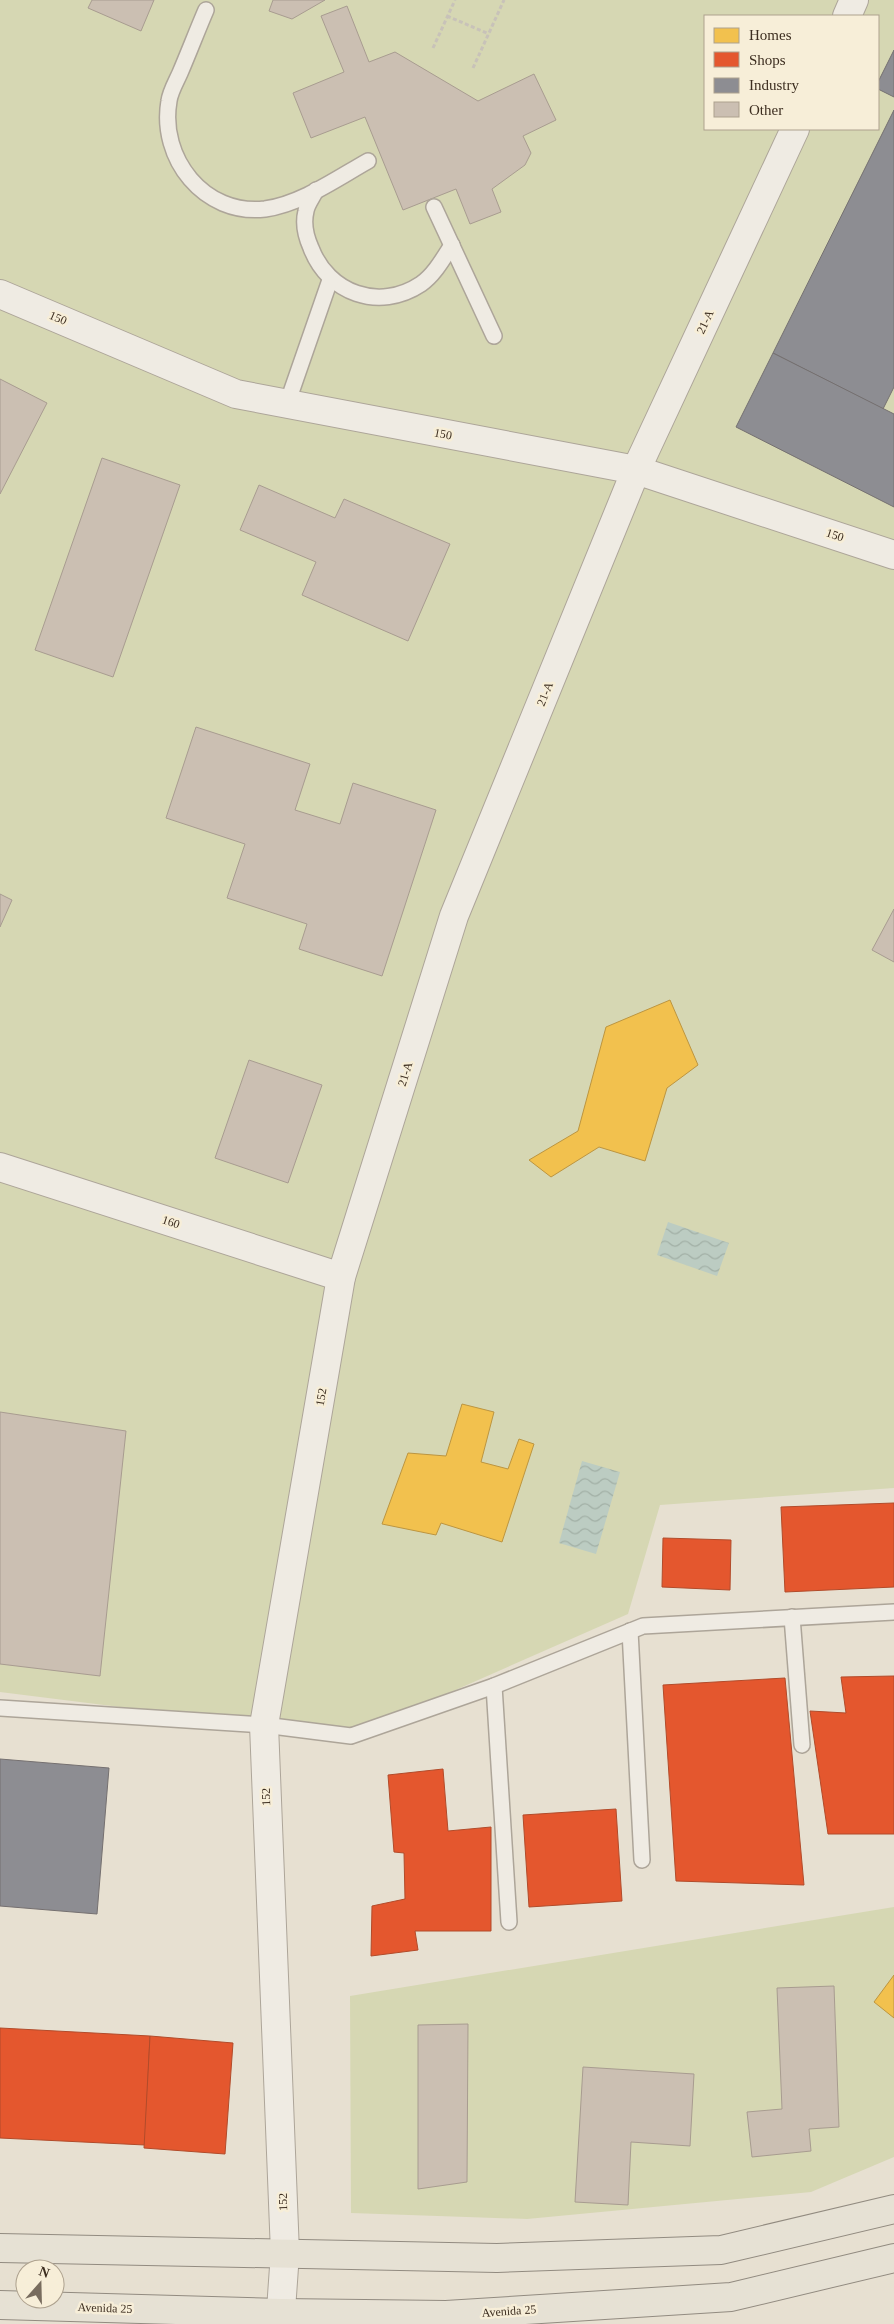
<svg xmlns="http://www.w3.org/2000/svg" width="894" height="2324" font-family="'Times New Roman',serif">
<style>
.green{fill:#d6d7b3;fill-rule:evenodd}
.water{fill:url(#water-waves)}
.homes{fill:#f2c14e;stroke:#bc9540}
.shops{fill:#e4572e;stroke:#b24b2a}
.industry{fill:#8d8d92;stroke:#757070}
.building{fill:#cbbfb2;stroke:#a89c90}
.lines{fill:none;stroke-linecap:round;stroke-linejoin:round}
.lane-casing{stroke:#ada599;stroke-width:18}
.street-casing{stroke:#ada599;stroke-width:30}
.primary-casing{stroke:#928b80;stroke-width:30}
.path{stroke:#c8c2b9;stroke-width:3;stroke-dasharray:4 2.5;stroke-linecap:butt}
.lane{stroke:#efebe3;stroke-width:15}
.street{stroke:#efebe3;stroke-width:28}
.primary{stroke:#e6e1d4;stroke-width:28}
.labels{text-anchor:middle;stroke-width:5;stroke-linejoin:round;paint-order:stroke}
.street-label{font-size:12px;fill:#3d2e20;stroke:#f7eed8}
</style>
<defs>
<pattern id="water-waves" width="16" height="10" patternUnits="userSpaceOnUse" patternTransform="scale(1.25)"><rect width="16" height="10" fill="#bcccc2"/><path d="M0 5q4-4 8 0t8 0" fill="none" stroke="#a2b0a6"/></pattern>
</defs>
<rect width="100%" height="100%" fill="#e7e0d1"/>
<g class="green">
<path d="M0,0h894v1488l-234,17 -32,109 -277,122 -351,-44zM705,16h173v113h-173z"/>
<path d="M894,1907v250l-83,35 -284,27 -176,-6 -1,-217z"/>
</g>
<g class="water">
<path d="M668,1222l61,21 -12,33 -60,-21z"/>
<path d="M582,1461l38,11 -24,82 -37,-11z"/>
</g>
<g class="homes">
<path d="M670,1000l28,65 -31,23 -22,73 -46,-14 -48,30 -22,-17 49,-29 28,-104z"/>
<path d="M462,1404l32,8 -13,50 27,7 11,-30 15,5 -32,98 -61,-19 -5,12 -54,-11 26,-71 38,3z"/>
<path d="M894,1975v43l-20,-16z"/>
</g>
<g class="shops">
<path d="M894,1503v84l-109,5 -4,-85z"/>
<path d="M663,1538l68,2 -1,50 -68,-3z"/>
<path d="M894,1676v158h-66l-18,-123 36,2 -5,-36z"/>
<path d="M785,1678l19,207 -128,-4 -13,-196z"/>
<path d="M443,1769l5,62 43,-4v104h-76l3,19 -47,6 1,-50 33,-7 -1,-46 -10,-1 -6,-77z"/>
<path d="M616,1809l6,92 -93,6 -6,-92z"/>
<path d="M0,2028l150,8 -5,109 -145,-7z"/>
<path d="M150,2036l83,7 -8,111 -81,-6z"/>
</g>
<g class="industry">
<path d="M894,50v47l-16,-8v-7z"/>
<path d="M894,110v277l-11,22 -110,-56z"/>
<path d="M773,353l121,61v93l-158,-80z"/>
<path d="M0,1759l109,9 -12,146 -97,-8z"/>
</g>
<g class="building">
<path d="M92,0h62l-13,31 -53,-23z"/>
<path d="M273,0h52l-33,19 -23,-8z"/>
<path d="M347,6l22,56 26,-10 83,49 56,-27 22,46 -33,16 8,17 -6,12 -33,24 9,23 -31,12 -14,-35 -53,21 -38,-93 -54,21 -18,-45 51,-21 -23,-56z"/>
<path d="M0,379l47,24 -47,91z"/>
<path d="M102,458l78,27 -67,192 -78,-27z"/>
<path d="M259,485l76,33 9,-19 106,45 -42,97 -106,-46 14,-33 -76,-32z"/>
<path d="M196,727l114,37 -15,46 45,14 13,-41 83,27 -54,166 -83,-27 8,-25 -80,-26 18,-54 -79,-26z"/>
<path d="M0,894l12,6 -12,27z"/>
<path d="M894,909v53l-22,-12z"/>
<path d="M249,1060l73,25 -34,98 -73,-25z"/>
<path d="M0,1412l126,19 -26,245 -100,-12z"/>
<path d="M834,1986l5,141 -30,2 2,22 -59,6 -5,-45 35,-3 -5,-121z"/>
<path d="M468,2024l-1,158 -49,7v-164z"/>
<path d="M583,2067l111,7 -4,72 -59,-4 -3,63 -53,-3z"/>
</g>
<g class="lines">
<defs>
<g id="lane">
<path d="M206,10c-9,21 -17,42 -26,63 -4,9 -10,19 -11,28 -10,57 35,115 96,108 36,-5 71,-30 103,-48"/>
<path d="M316,190c-3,7 -9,14 -10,21 -3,12 0,26 5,37 17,45 68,64 110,36 13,-9 22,-25 31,-39"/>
<path d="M434,207l60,129"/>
<path d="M287,404l43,-124"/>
<path d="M792,1617l10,128"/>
<path d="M630,1631l12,229"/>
<path d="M494,1686l15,236"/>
<path d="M0,1708l264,17 87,11 143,-50 149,-60 251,-14"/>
</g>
<g id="street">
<path d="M847,16l7,-16"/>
<path d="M0,294l236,100 400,76 258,85"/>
<path d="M0,1167l341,110"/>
<path d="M280,2324l5,-71 -21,-528 77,-448 113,-361 182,-446 159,-341"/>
</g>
<g id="primary">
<path d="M0,2248l497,10 224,-8 173,-41"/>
<path d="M0,2305l281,8 165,2 285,-18 163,-39"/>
</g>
</defs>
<use href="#lane" class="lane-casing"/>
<use href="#street" class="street-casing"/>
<use href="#primary" class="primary-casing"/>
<g class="path">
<path d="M447,16l42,18"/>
<path d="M433,48l22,-48"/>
<path d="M473,68l31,-68"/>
</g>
<use href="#lane" class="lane"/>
<use href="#street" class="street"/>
<use href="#primary" class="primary"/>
</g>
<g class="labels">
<g class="street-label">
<text transform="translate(58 318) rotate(23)" y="4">150</text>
<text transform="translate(705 322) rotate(-65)" y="4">21-A</text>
<text transform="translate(443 434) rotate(11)" y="4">150</text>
<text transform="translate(835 535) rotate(18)" y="4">150</text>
<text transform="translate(545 694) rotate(-68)" y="4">21-A</text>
<text transform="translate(405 1074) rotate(-73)" y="4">21-A</text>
<text transform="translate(171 1222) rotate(18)" y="4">160</text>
<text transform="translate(321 1397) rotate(-80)" y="4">152</text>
<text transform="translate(266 1797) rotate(-92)" y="4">152</text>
<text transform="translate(283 2202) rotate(-92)" y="4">152</text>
<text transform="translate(105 2308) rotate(2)" y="4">Avenida 25</text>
<text transform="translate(509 2311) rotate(-4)" y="4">Avenida 25</text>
</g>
</g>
<rect x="704" y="15" width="175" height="115" fill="#f7eed8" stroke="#ada18e"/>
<rect x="714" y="28" width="25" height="15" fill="#f2c14e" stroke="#ada18e"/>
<text x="749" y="40" font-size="15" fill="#3d2e20">Homes</text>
<rect x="714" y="52" width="25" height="15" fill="#e4572e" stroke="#ada18e"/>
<text x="749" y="65" font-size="15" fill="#3d2e20">Shops</text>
<rect x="714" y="78" width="25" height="15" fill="#8d8d92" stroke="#ada18e"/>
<text x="749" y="90" font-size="15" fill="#3d2e20">Industry</text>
<rect x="714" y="102" width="25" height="15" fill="#cbbfb2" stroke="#ada18e"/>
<text x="749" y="115" font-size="15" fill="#3d2e20">Other</text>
<g transform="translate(40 2284) rotate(20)"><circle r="24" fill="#f7eed8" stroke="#ada18e"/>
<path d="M0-4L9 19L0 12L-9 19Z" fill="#786c5e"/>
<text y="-8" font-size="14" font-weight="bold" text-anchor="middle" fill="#3d2e20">N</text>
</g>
</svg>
